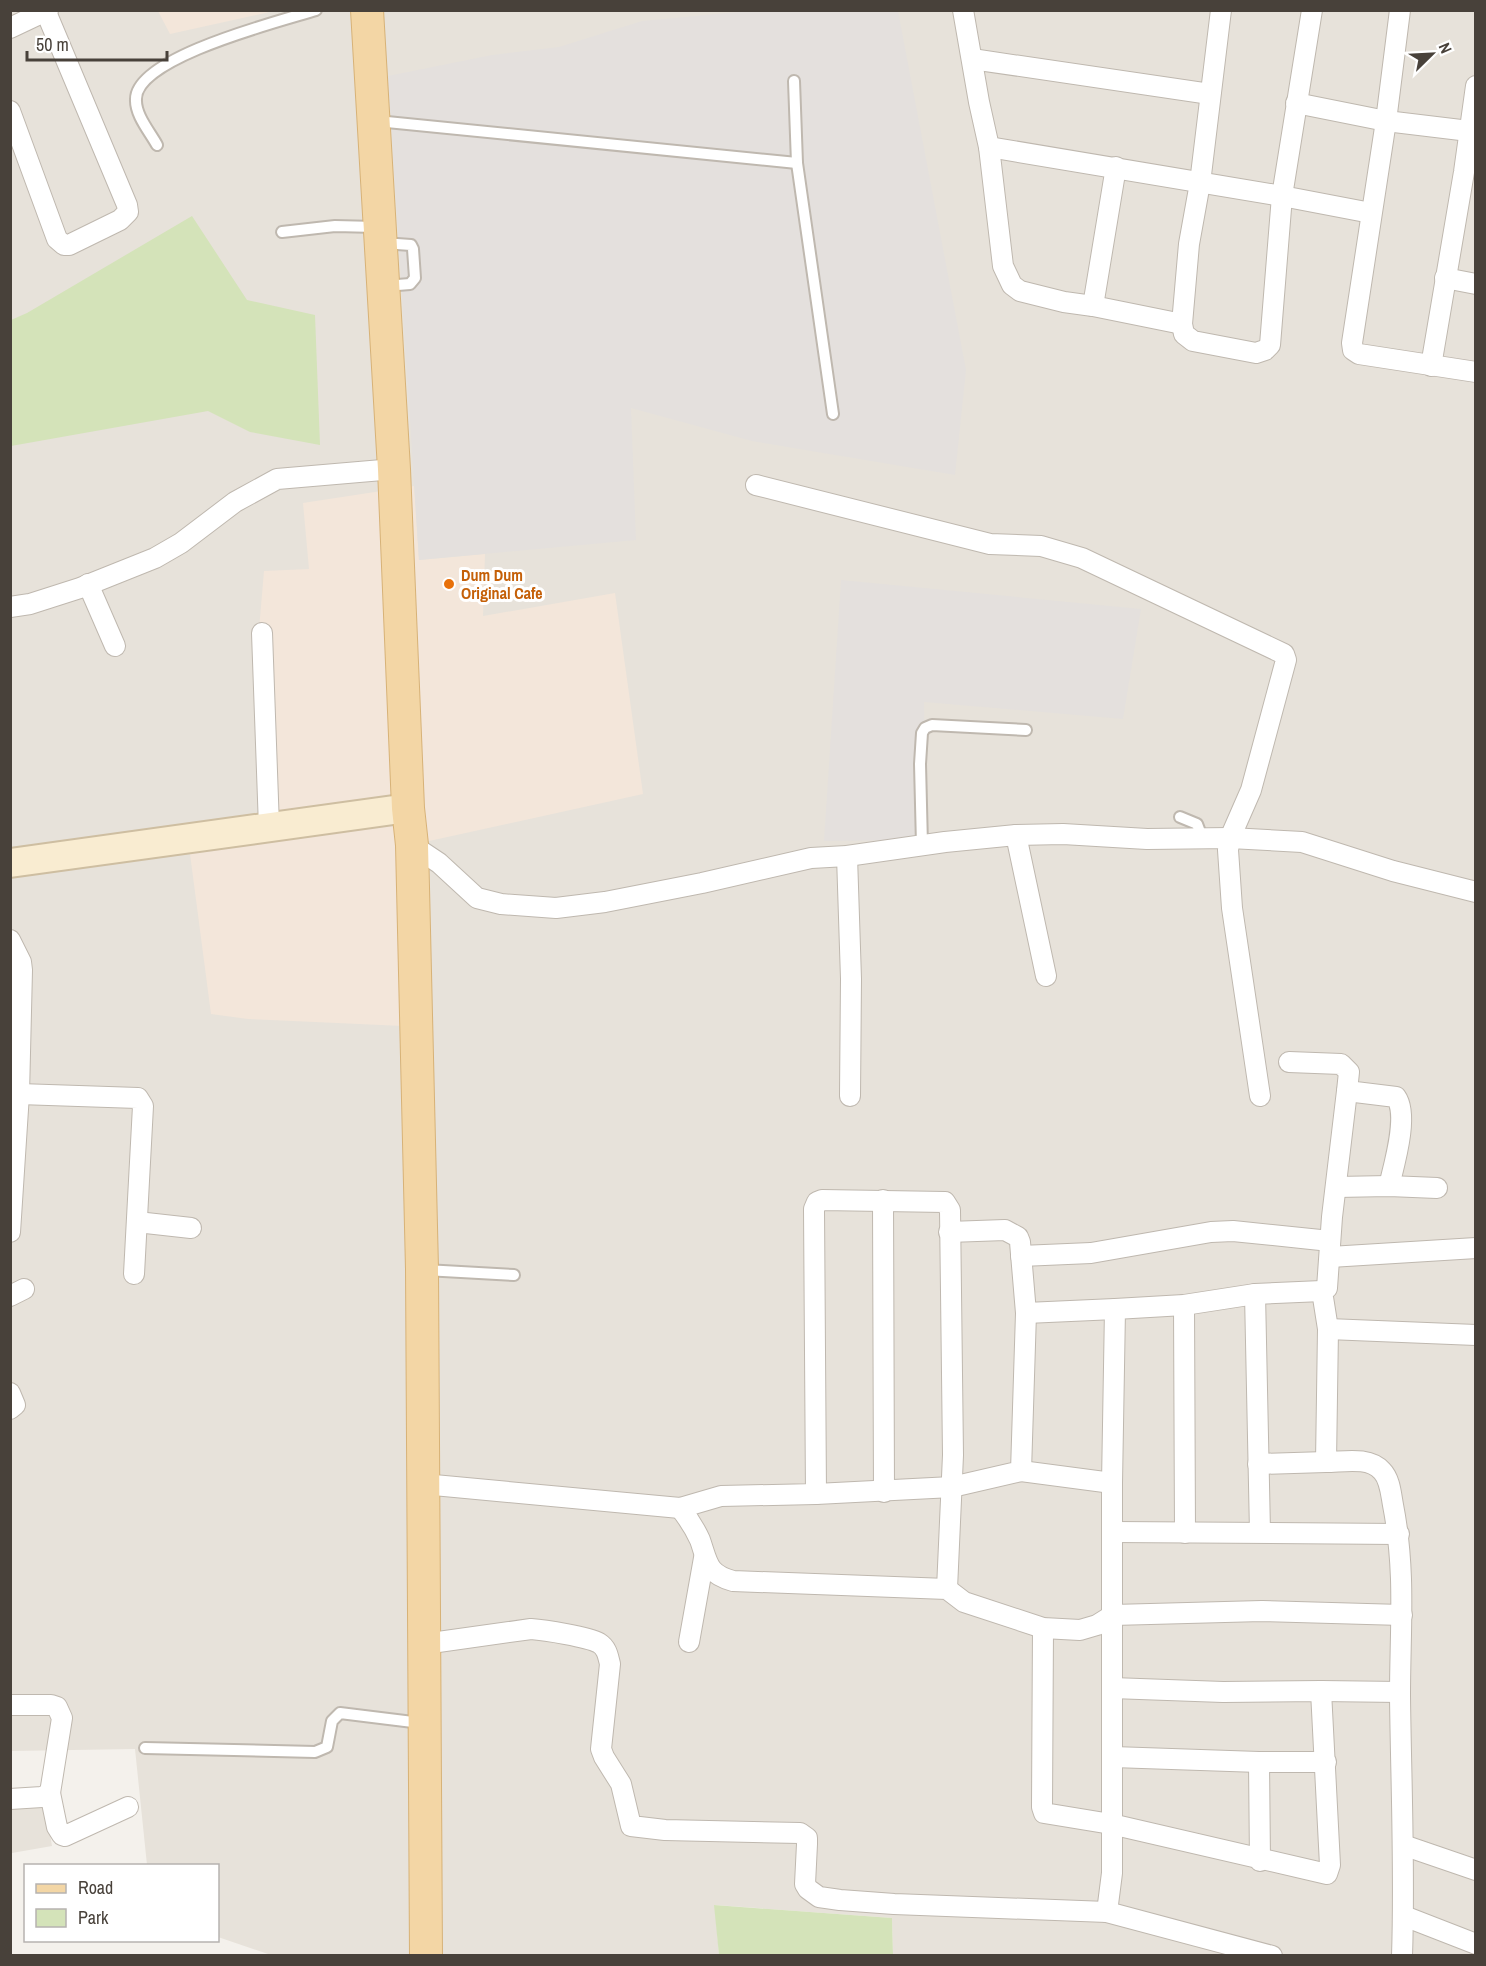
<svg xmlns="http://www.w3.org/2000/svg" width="1486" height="1966" font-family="'Archivo Narrow',sans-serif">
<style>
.residential{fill:#e7e2da}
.commercial{fill:#f3e6da}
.industrial{fill:#e4e0dd}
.green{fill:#d4e3b9}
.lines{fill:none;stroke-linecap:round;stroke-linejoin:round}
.lane-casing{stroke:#bfb8af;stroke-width:14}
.street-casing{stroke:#bfb8af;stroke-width:22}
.secondary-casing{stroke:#cebea1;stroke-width:32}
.primary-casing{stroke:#d7b277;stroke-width:34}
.lane{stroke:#fff;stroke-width:10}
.street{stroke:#fff;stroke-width:20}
.secondary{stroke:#f9ecd1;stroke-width:28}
.primary{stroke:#f3d6a5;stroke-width:32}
.food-dot{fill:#e8710a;stroke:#fff;stroke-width:2}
.labels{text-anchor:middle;stroke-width:6;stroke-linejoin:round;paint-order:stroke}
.food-label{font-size:16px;font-weight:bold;fill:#c56008;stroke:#fff;text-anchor:start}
</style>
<rect width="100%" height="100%" fill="#f4f1ec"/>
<g class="residential">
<path d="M10,11h1465v1944h-582l-1,-37 -177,-13 4,50h-448l-53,-18v-71l-71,-1 -12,-116 -124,2z"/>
<path d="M10,1795l34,2 8,49 -40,7 -1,65z"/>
</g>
<g class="commercial">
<path d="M158,11h116l-104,23z"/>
<path d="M414,486l5,74 66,-6 -2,62 132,-23 28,201 -232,51 -8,181 -155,-7 -37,-5 -24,-183 85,-15 -15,-163 7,-82 45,-2 -6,-66z"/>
</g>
<g class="industrial">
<path d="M759,10l139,1 68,359 -11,105 -203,-34 -121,-33 5,132 -217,20 -31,-484 104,-21 67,-8 83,-26z"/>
<path d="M841,580l300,29 -18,110 -199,-17 2,138 -102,1z"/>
</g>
<g class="green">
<path d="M192,216l55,84 68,15 5,130 -70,-13 -42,-21 -197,35v-126l16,-7z"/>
<path d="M714,1905l178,13 1,37h-174z"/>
</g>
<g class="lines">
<defs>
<g id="lane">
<path d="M794,81l3,82 36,251"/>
<path d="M377,121l420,42"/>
<path d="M157,145c-7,-13 -22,-30 -21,-46 0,-42 145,-78 180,-89"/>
<path d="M282,232l53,-6 41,1"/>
<path d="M383,243l28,2 2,4 2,29 -5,6 -25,2"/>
<path d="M1180,817l17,7 6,16"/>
<path d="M922,845l-2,-81 2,-31 3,-5 7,-3 94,5"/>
<path d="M425,1270l89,5"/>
<path d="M145,1748l170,4 12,-5 5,-26 8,-8 81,10"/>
</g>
<g id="street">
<path d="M963,10l16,92 10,45 14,119 9,19 8,6 44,11 29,4 89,18"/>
<path d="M1221,10l-21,173 -11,61 -7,80 2,10 9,7 63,12 9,-3 5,-5 12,-149 30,-186"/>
<path d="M1400,10l-14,111 -34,222 1,7 6,4 117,18"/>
<path d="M10,28l38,-18"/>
<path d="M972,59l238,35"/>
<path d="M1296,103l90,18 83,10"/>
<path d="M10,111l47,128 7,6h5l51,-25 8,-8 -1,-7 -81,-193"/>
<path d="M989,147l293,49 89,17"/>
<path d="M1445,278l31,6"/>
<path d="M1093,306l23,-139"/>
<path d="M1431,366l33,-194 12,-86"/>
<path d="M756,485l234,59 51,2 41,12 202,96 2,6 -35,130 -21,48 -2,12 4,58 28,188"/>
<path d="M88,584l27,62"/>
<path d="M10,607l20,-3 50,-16 75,-30 26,-15 54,-41 42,-23 117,-10"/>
<path d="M262,633l7,194"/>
<path d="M1016,835l30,141"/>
<path d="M412,845l27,18 38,35 24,6 55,4 49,-6 97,-19 109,-25 36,-2 98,-14 71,-7 47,-1 84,5 83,-1 72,4 91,29 83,21"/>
<path d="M847,856l4,123 -1,117"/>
<path d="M10,940l11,22 1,8 -3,124 -9,138"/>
<path d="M1289,1062l52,2 8,8 -2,19 49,6c13,18 -2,68 -7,89"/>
<path d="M1347,1091l-15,126 -5,71 -5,3 6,38 -2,133c17,0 43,-6 56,9 8,8 9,23 11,34 13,67 7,124 7,191 1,86 5,173 2,260"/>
<path d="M19,1094l119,4 5,8 -9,168"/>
<path d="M1337,1187l52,-1 48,2"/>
<path d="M883,1200l1,292"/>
<path d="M137,1222l54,6"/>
<path d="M949,1232l56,-2 13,7 2,5 6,71 89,-4"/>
<path d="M1021,1256l70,-3 120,-21 22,-1 97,10"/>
<path d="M1330,1257l146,-9"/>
<path d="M1255,1294l5,238"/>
<path d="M10,1296l14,-7"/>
<path d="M1184,1305l1,228"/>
<path d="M1328,1329l148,6"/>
<path d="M10,1393l5,12 -5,4"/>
<path d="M1258,1464l68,-2"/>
<path d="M1021,1471l91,12"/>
<path d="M423,1484l257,24 41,-12 95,-2 -2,-285 3,-7 5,-2 123,2 5,8 3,245 -6,134"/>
<path d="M816,1494l136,-7 69,-16 5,-158"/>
<path d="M680,1508c8,10 15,21 20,32 8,23 7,34 33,41l214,8 17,13 79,26 37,2 17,-5 16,-10 149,-4 140,4"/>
<path d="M1113,1532l286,2"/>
<path d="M1043,1628l-1,179 2,6 67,11 216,50 3,-9 -9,-174 -98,1 -111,-4"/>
<path d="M689,1642l15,-84"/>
<path d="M424,1644l107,-15c14,1 57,8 68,14 8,5 9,13 11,21l-9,85 3,8 17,27 10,42 34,4 135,3 7,5v6l-2,40 3,5 11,8 21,3 54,4 213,8 165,44"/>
<path d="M1321,1691l79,1"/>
<path d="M10,1705h41l6,2 5,11 -12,75 -8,4 -32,2"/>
<path d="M1113,1757l146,5h67"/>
<path d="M1259,1762l1,99"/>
<path d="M50,1793l7,34 5,8 3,1 63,-29"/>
<path d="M1403,1845l73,25"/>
<path d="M1107,1912l5,-39v-390l3,-174 69,-4 71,-11 67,-3"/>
<path d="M1404,1916l72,28"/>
</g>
<path id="secondary" d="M10,863l398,-55"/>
<path id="primary" d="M367,10l27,459 14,339 4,37 10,424 4,687"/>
</defs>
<use href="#lane" class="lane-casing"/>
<use href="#street" class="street-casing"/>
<use href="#secondary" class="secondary-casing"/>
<use href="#primary" class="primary-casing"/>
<use href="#lane" class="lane"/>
<use href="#street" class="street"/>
<use href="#secondary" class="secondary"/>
<use href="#primary" class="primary"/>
</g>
<circle class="food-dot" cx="449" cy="584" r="6"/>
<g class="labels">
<g class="food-label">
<text x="461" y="581">Dum Dum<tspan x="461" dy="18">Original Cafe</tspan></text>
</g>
</g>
<rect width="1486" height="1966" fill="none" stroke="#48413a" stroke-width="24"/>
<rect x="24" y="1864" width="195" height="78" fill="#ffffff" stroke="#b6b3b0" stroke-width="1.5"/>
<rect x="36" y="1884" width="30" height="9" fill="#f3d6a5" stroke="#b6b3b0" stroke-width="1.5"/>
<text x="78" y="1894" font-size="18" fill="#48413a">Road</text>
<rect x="36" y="1909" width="30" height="18" fill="#d4e3b9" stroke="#b6b3b0" stroke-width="1.5"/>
<text x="78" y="1924" font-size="18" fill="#48413a">Park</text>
<g transform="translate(1432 54) rotate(66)" stroke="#ffffff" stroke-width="4.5" paint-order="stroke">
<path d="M0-4.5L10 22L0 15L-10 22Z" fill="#48413a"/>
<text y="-9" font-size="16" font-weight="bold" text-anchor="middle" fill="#48413a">N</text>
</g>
<path d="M27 51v9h140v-9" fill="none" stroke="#48413a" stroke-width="3"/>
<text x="36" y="51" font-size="18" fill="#48413a" stroke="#ffffff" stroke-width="4.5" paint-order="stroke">50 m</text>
</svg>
